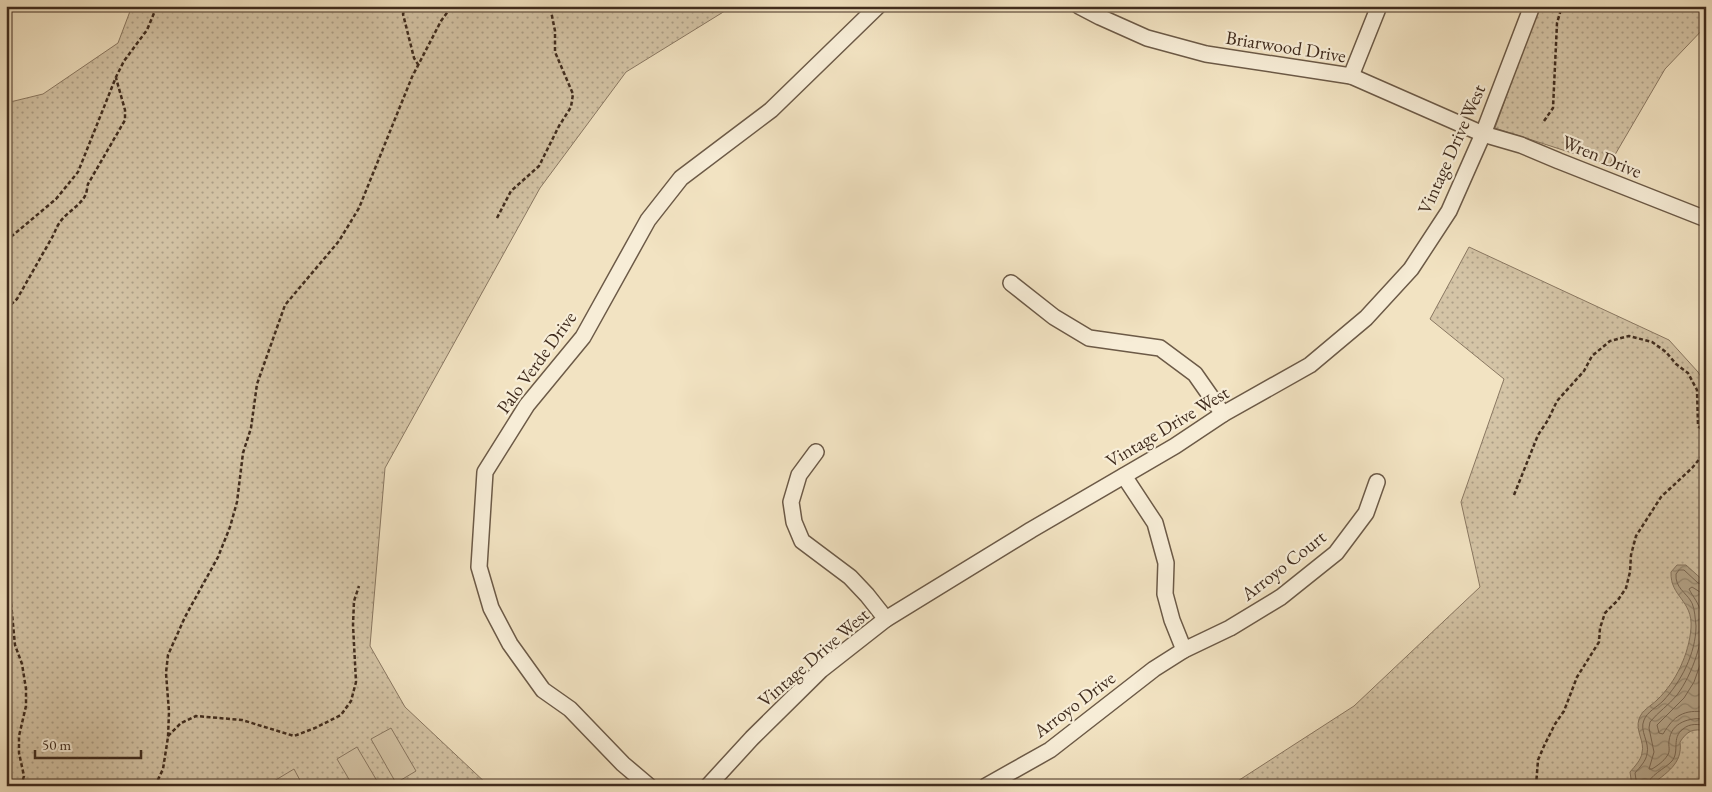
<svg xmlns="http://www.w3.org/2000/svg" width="1712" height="792" font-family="'EB Garamond',serif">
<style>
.grass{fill:url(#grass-dots);stroke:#8a7862}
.garden{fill:#d4c4a6;stroke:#8a7862}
.water{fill:url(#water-waves);stroke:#86755f}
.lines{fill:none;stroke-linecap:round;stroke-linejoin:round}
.shore{stroke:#7a6854;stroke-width:1}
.minor-casing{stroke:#6c5a47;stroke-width:18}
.path{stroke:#402c1e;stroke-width:2.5;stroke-dasharray:4 2.5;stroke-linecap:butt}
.minor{stroke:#f7edd7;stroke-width:15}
.labels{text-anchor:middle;stroke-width:4.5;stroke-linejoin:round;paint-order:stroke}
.street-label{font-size:19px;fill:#402c1e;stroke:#f7edd7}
</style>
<defs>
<pattern id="grass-dots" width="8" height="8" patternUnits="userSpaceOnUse" patternTransform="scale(1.25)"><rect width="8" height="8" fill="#d4c4a6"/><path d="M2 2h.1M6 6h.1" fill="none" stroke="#ad9f87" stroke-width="1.8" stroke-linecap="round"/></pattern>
<pattern id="water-waves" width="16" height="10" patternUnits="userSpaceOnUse" patternTransform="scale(1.25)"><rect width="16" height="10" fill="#b5a58a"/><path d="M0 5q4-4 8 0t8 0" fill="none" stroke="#958770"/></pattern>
</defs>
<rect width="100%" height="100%" fill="#f2e3c2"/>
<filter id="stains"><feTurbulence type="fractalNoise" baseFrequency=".004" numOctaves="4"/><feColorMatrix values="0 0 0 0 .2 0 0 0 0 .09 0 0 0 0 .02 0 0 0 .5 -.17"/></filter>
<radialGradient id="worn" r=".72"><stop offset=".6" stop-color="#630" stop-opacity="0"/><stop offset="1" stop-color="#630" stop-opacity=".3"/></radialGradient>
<g class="grass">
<path d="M132,6h601l-107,66 -86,116 -155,280 -15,178 35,61 84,79h-483v-683l37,-9 75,-51z"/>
<path d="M1539,6h167v20l-41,43 -56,96 -114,-37z"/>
<path d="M1469,247l200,93 29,32 8,13v401h-476l124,-80 126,-119 -19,-85 43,-123 -74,-60z"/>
</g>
<g class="garden">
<path d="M391,728l25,43 -20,12 -25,-44z"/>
<path d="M357,747l23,39h-27l-16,-27z"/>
<path d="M294,769l9,17h-27l-2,-5z"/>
</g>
<path class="water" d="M1677,565h9l20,18v148c-13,-3 -19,0 -26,11 3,22 -14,31 -30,44h-18l-2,-14c5,-6 11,-12 12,-19 3,-12 -7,-22 -3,-34 3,-9 12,-13 18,-19 19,-18 32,-46 34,-72 2,-28 -21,-31 -20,-56z"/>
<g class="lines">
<g class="shore">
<path d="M1706,593l-6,-1 -8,-5 -3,2c4,8 10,14 12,24 5,24 -9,62 -24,82 -8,10 -19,17 -27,27l-1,6 5,24 -5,17h3c5,-3 12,-8 15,-13 4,-5 1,-10 2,-15 2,-19 21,-24 37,-22"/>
<path d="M1706,648l-12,34 -10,16 -27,27 2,8 4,1c11,-18 20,-25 43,-22"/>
<path d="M1637,786l-2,-13c5,-6 11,-12 12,-19 3,-12 -8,-23 -3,-34 3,-8 13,-13 19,-19 18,-19 33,-48 33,-75 -1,-8 -1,-16 -4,-23 -6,-11 -17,-15 -16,-29l3,-4h5l14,13 8,3"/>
<path d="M1647,786c2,-11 18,-17 25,-25 8,-10 -1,-23 11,-32 7,-6 15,-5 23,-3"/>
</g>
<defs>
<g id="minor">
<path d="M1079,6l21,11 47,21 59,16 145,22 132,58 38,11 38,16 147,58"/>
<path d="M1351,76l28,-70"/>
<path d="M1011,283l43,34 35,21 71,10 35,26 28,40"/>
<path d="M816,452l-17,23 -8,27 3,20 8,19 48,36 17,18 19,24"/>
<path d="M1124,476l31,47 11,40 -1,31 7,26 12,30"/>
<path d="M649,786l-26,-22 -53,-55 -27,-19 -33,-46 -19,-36 -12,-41 6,-95 42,-67 56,-68 65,-117 33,-42 90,-68 107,-104"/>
<path d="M708,786l44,-48 69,-68 65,-51 145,-89 144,-84 48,-32 87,-49 56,-47 45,-49 38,-58 34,-77 49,-128"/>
<path d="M986,786l64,-36 104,-81 30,-19 46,-22 51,-31 55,-44 30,-40 11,-31"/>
</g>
</defs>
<use href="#minor" class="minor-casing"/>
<g class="path">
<path d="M406,6l-3,8 11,44 5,8"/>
<path d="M1544,121l9,-13 4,-85 5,-17"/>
<path d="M497,218l14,-27 28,-25 20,-40 12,-19 2,-13 -18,-42v-21l-5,-25"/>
<path d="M6,241l50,-42 22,-27 38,-95 8,-16 23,-31 10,-24"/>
<path d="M6,309l11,-10 37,-65c7,-21 22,-23 31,-38 2,-3 2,-9 3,-12l37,-64v-10l-9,-32"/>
<path d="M1514,495l24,-60 10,-15 9,-19 27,-30 8,-15 18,-15 19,-5 23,6 14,10 10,12 12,9 9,17 1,36 8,8"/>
<path d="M6,585l4,8 5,52 7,19 4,25v17l-7,30v17l5,23 -3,10"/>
<path d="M168,736l13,-13 15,-7 46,4 52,16 21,-8 26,-13 10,-14 5,-19 -3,-57 1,-24 5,-15"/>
<path d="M155,786l8,-17 5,-32 1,-25 -3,-39 2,-18 17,-38 33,-60 12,-30 7,-25 6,-49 8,-25 6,-44 28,-79 54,-64 20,-33 53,-131 29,-56 11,-15"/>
<path d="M1536,786l2,-26 6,-14 11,-22 9,-13 13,-34 22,-35 1,-14 5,-15 13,-13 8,-12 4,-16 1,-17 5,-19 25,-39 31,-29 14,-17"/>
</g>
<use href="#minor" class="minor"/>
</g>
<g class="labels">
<g class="street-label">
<text transform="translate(1286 46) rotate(9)" y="7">Briarwood Drive</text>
<text transform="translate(1451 149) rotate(-66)" y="7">Vintage Drive West</text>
<text transform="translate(1602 156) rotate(22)" y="7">Wren Drive</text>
<text transform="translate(536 362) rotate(-54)" y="7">Palo Verde Drive</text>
<text transform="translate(1167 426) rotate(-31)" y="7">Vintage Drive West</text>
<text transform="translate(1283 565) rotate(-38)" y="7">Arroyo Court</text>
<text transform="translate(813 657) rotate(-41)" y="7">Vintage Drive West</text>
<text transform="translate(1074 704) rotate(-37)" y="7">Arroyo Drive</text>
</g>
</g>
<rect width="1712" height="792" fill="none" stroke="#f2e3c2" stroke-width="25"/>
<rect x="8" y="8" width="1697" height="777" fill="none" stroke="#402c1e" stroke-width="2.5"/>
<rect x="12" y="12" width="1687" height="767" fill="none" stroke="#402c1e"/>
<path d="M35 750v8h106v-8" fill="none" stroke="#402c1e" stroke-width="2.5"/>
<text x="42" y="750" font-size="15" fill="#402c1e" stroke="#f7edd7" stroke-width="4" paint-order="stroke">50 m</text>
<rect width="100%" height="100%" filter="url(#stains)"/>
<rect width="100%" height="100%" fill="url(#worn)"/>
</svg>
